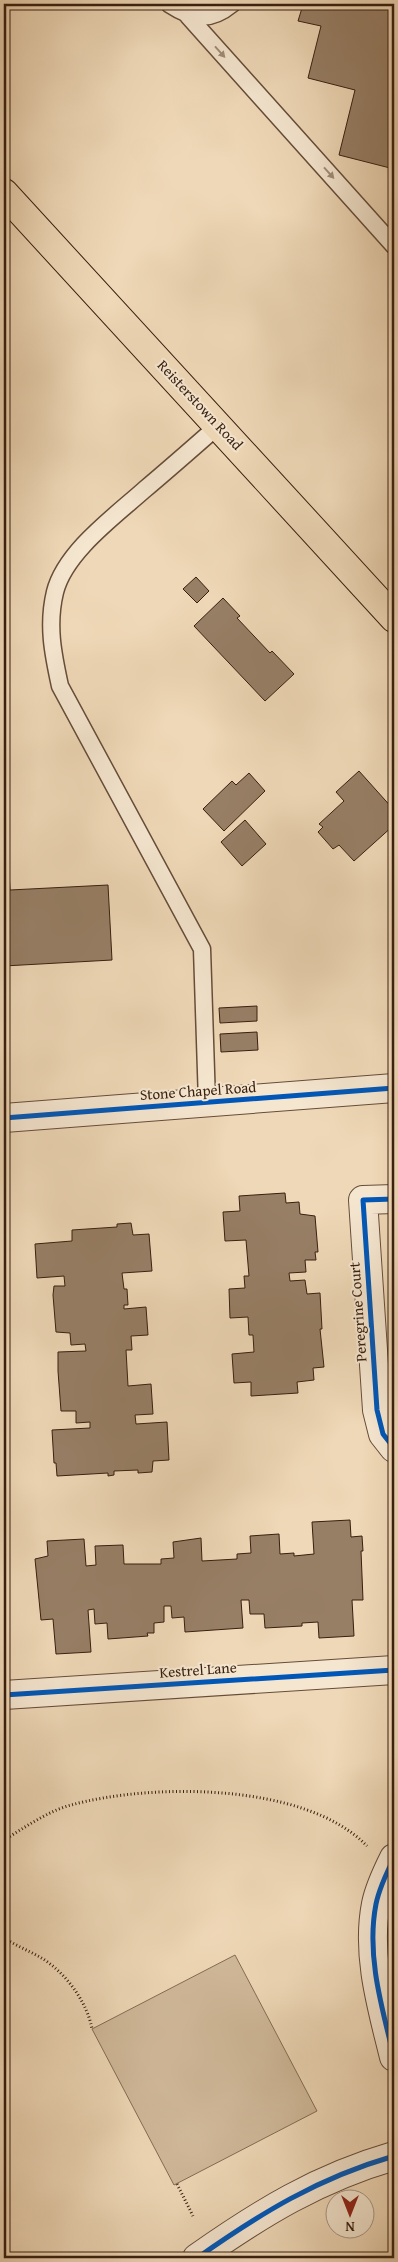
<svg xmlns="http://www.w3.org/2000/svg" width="398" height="2262" font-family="'Gentium Book Plus',serif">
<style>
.green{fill:#d0b99a;stroke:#846c54}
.building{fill:#977f66;stroke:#381f0f}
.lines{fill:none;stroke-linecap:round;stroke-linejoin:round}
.service-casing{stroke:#664d39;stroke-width:19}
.minor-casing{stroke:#664d39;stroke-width:30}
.tertiary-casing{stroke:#664d39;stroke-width:30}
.primary-casing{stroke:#381f0f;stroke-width:30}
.path{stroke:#381f0f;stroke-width:3;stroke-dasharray:1 2.5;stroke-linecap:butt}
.service{stroke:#f5e6d0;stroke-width:16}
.minor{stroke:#f5e6d0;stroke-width:28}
.tertiary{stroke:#f5e6d0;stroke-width:28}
.primary{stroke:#efd8b7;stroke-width:28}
.cycleway-casing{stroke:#f5e6d0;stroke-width:8}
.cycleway{stroke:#0057b8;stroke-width:5}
.oneway{fill:#a08c79}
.labels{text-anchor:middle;stroke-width:4;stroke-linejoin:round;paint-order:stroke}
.street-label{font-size:15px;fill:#381f0f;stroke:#f5e6d0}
</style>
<rect width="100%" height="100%" fill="#efd8b7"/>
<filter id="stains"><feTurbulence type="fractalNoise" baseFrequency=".004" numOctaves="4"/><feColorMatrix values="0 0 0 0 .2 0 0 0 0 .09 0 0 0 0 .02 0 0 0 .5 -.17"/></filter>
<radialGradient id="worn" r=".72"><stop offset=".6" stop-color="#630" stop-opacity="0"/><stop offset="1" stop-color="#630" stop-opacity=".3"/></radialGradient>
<path class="green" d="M235,1955l82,156 -143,74 -82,-156z"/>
<g class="building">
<path d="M285,4h109v165l-55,-14 16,-65 -47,-12 13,-52 -23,-5 4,-13z"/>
<path d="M196,577l13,14 -12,12 -14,-14z"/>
<path d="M223,598l17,18 -3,2 33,35 2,-2 22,23 -29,27 -71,-75z"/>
<path d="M359,771l35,39v10l-2,2 2,3 -40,36 -15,-16 -6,4 -15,-17 5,-5 -4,-3 25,-23 -8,-9z"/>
<path d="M249,773l16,18 -41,40 -21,-22 29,-28 4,4z"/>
<path d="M245,820l21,24 -24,22 -21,-24z"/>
<path d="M4,832h3l3,58 98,-5 4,75 -108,6z"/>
<path d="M257,1006v15l-37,2 -1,-15z"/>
<path d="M257,1032l1,18 -37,2 -1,-18z"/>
<path d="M285,1193l1,10 13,-1 1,12 15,2 3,36h-3l1,8h-11l1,12 -17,1 1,8 15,-1 2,14 13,-1 2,36h-2l4,38 -11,1 1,12 -17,2 1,11 -47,3v-14l-17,1 -2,-29 22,-2 -1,-17h-4l-1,-18 -18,1 -1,-29 16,-1 -1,-12h5l-3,-36 -21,1 -2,-29 17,-1 -1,-15z"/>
<path d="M131,1223l2,12 16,-1 3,37 -30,2 2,16h3l1,16h-4v4l22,-2 2,28 -17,1 1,14h-6l2,36 23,-2 2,30 -18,1 1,9 31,-2 2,38 -16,1 -1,11 -14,1v-3l-24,1v4l-6,1v-3l-51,3 -1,-13h-2l-2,-33 38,-2v-6l-14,1v-12h-15l-3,-40v-19l28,-1 -1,-7 -14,1 -1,-12 -14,-1 -3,-37 1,-9h11l-1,-10 -27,2 -2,-34 37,-3v-11l45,-3v-3z"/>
<path d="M350,1520l1,17 11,-1 1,15h-2l2,49h-11l2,36 -35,2 -1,-16 -16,1v3l-37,2 -1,-14h-14l-1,-14h-8l2,28 -58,4 -1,-15 -12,1 -1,-12h-7v16l-10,1v10h-7l1,3 -40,3 -1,-16 -12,1 -1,-15 -6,1 3,42 -35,2 -3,-35 -12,1 -6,-61 13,-3 -1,-15 37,-2 2,27 10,-1 -1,-19 28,-1 1,19h37v-5l13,-1 -1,-16 28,-4 1,23 35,-2v-5l14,-1 -1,-17 29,-2 1,20 14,-1v3l20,-2 -2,-32z"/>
</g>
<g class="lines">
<defs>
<g id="service">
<path d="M169,4c23,15 40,19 63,0"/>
<path d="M188,16l206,230"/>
<path d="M207,1102l-5,-153 -142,-263c-7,-32 -13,-61 -5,-94 10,-40 60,-76 89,-102 25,-21 50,-43 75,-65"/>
</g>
<g id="minor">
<path d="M4,1118l390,-30"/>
<path d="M394,1199l-31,1 14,210 6,24 11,14"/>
<path d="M4,1695l390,-25"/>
<path d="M394,1858c-7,14 -15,31 -18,46 -10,51 6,104 18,153"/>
</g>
<path id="tertiary" d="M197,2258c64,-45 121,-80 197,-102"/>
<path id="primary" d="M4,193l390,425"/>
</defs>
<use href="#service" class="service-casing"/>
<use href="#minor" class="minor-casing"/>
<use href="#tertiary" class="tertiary-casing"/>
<use href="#primary" class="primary-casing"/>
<g class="path">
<path d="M4,1840c20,-12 44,-29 67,-35 80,-22 234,-23 296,41"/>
<path d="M4,1938c11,7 23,12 34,18 26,14 49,45 54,73"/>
<path d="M177,2184l16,32"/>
</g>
<use href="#service" class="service"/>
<use href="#minor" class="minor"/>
<use href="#tertiary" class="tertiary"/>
<use href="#primary" class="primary"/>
<defs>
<g id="cycleway">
<path d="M4,1118l390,-30"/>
<path d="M394,1199l-31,1 14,210 6,24 11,14"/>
<path d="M4,1695l390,-25"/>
<path d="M394,1858c-7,14 -15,31 -18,46 -10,51 6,104 18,153"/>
<path d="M197,2258c64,-45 121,-80 197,-102"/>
</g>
</defs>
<use href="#cycleway" class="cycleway-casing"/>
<use href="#cycleway" class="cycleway"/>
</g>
<defs><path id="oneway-solid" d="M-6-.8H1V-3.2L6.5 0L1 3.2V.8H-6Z" transform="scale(1.25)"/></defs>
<g class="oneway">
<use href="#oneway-solid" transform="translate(220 52) rotate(48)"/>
<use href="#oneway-solid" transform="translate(329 173) rotate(48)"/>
</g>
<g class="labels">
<g class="street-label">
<text transform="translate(200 405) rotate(47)" y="5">Reisterstown Road</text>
<text transform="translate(198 1091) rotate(-4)" y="5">Stone Chapel Road</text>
<text transform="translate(358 1312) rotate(-94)" y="5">Peregrine Court</text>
<text transform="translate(198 1670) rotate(-4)" y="5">Kestrel Lane</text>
</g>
</g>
<rect width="398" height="2262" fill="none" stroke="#efd8b7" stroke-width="20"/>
<rect x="5" y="5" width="388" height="2252" fill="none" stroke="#381f0f" stroke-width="2.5"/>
<rect x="10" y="10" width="378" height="2242" fill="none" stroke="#381f0f"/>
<g transform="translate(350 2214) rotate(180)"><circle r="24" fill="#f5e6d0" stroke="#a99683"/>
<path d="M0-4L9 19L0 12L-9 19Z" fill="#8f2418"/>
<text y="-8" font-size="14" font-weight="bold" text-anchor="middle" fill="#381f0f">N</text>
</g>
<rect width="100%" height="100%" filter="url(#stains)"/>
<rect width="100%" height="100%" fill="url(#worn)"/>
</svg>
